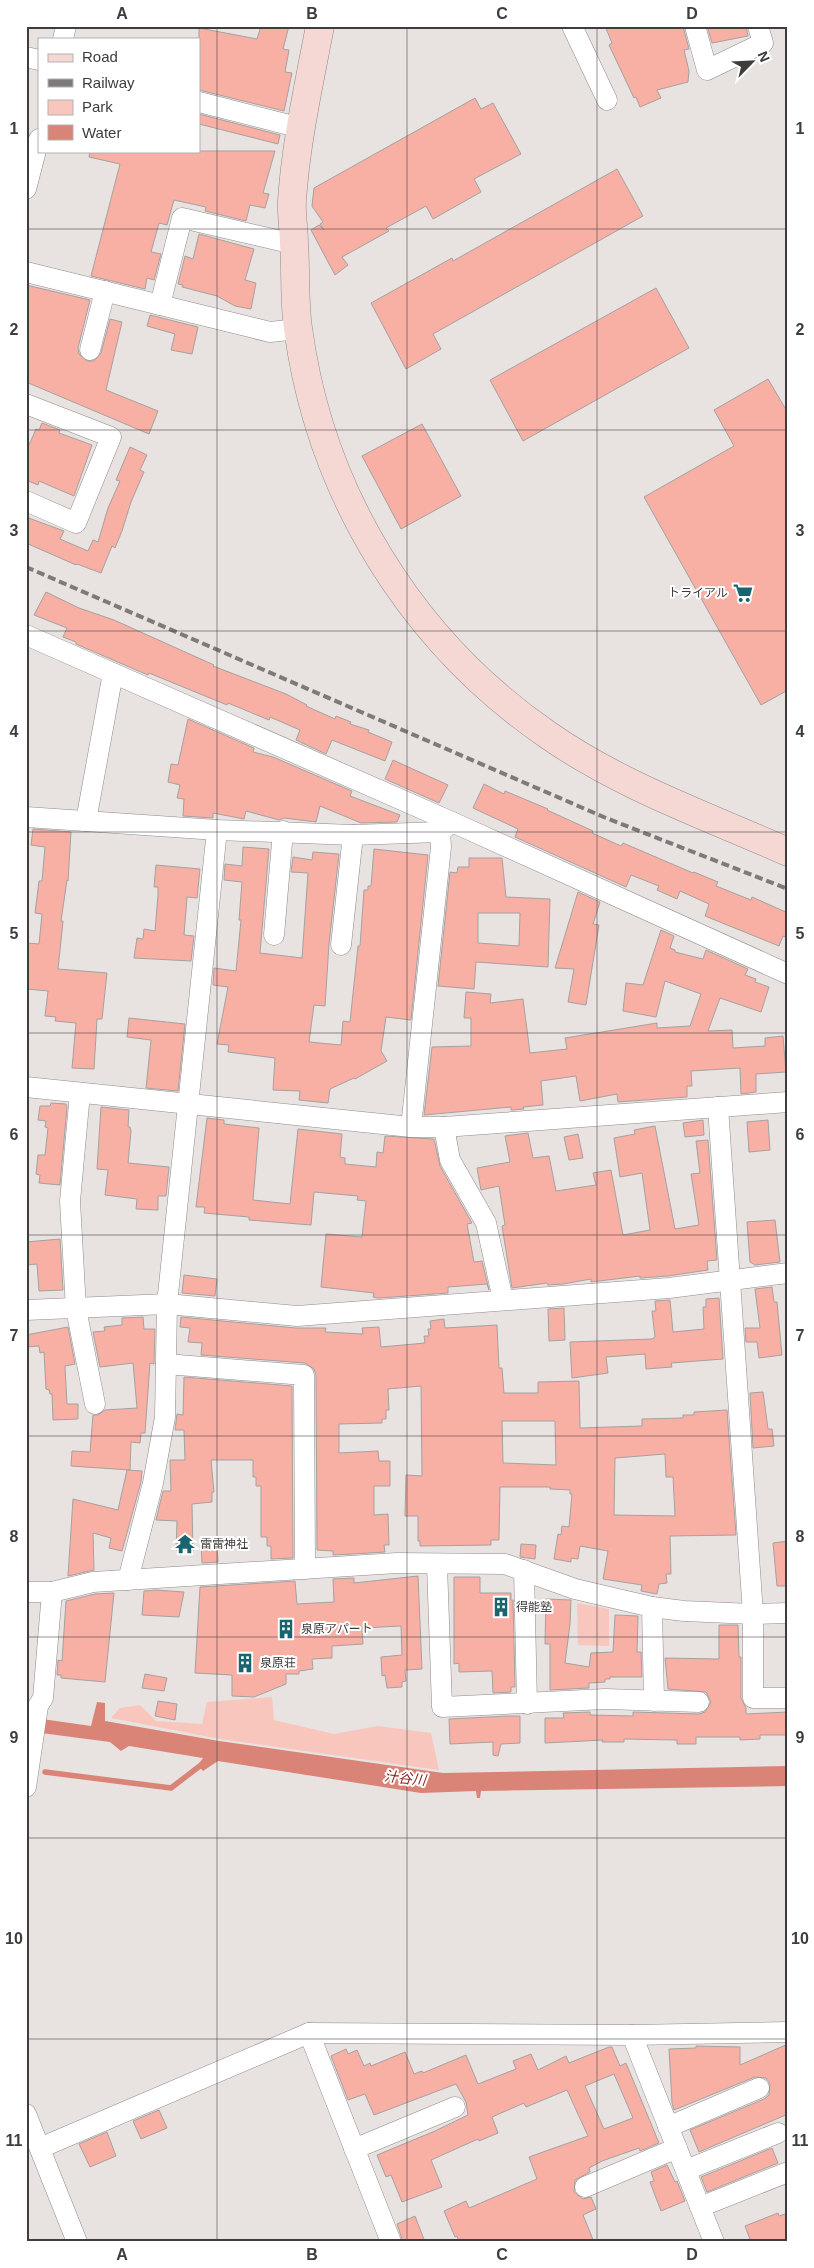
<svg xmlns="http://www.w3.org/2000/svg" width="814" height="2268" font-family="Arial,'Noto Sans JP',sans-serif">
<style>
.green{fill:#f9c6bd}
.water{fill:#da8377}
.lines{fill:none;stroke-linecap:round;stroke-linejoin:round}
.stream{stroke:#da8377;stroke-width:5.5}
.building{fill:#f8afa4;stroke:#a6a1a0;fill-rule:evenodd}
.street-casing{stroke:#918b8a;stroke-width:21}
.secondary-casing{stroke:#918b8a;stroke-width:29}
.street{stroke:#fff;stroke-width:20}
.secondary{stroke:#f5d8d4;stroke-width:28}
.rail{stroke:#7e7a79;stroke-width:4;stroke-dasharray:8 4;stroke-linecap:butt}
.grid{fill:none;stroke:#3f3c3c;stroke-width:1;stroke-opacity:0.55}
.labels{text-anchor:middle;stroke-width:4;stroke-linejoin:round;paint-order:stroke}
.poi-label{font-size:12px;fill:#3f3c3c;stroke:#fff;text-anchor:start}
.water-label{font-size:14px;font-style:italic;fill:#8a231b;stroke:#fff}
.neatline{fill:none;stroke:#3f3c3c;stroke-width:2}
.grid-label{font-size:16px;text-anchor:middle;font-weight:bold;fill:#3f3c3c}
</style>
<rect width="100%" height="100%" fill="#e8e2e1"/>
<g class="green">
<path d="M577,1603l32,6v37l-31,-1z"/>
<path d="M272,1697l2,23 60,14 44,-8 53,7 8,37 -219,-31 -109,-21 9,-10 20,-3 16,16 46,3 5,-22z"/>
</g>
<path class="water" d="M97,1702l8,1v18l114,20 224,32 345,-7v20l-307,5 -1,7h-3l-1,-7 -55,2 -203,-32 -15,10 -5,-6 5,-7 -74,-12 -8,5 -11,-9 -84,-11v-18l16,6 49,7z"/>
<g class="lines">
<path class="stream" d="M45,1772l126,16 34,-26"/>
</g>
<g class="building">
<path d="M261,26h28l-6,23 6,1 -4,22 7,1 -8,38 -85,-21v-62l58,11z"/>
<path d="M605,26h78l6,23 -5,1 5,21 -1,11 -31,8 4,8 -21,9 -4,-10 -2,1 -25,-53 3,-2z"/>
<path d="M707,26h39l2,10 -36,7z"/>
<path d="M475,98l6,11 12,-6 28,51 -47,25 7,13 -48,27 -7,-13 -40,22 3,3 -47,26 6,8 -13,10 -24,-45 8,-5 5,5 -4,-6 3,-2 -11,-16 2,-18z"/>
<path d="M199,114l81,21 -2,9 -79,-20z"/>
<path d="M90,151h185l-12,42 6,1 -4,14 -15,-3 -4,16 -41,-10 1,-4 -32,-7 -7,25 -8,-2 -8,29 10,2 -7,26 -7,-2 -2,11 -54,-13 29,-112 -31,-7z"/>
<path d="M617,169l26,47 -210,118 8,15 -35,20 -35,-66 81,-45 1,3z"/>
<path d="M199,234l55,15 -9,31 11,3 -5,26 -16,-3 -18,-10 -35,-9 1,-2 -5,-1 7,-28 8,3z"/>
<path d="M26,285l64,15 -12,48 1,6 8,7h7l7,-8 9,-34 12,3 -16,68 52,21 -9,23 -123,-52z"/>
<path d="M656,288l33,60 -166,93 -33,-61z"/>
<path d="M150,315l48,12 -6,27 -21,-4 4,-16 -28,-8z"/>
<path d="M768,379l20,34v277l-27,15 -117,-208 90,-51 -20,-36z"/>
<path d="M42,423l18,7 -1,3 33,12 -18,51 -35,-15 -1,4 -12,-5v-28l10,-23 3,1z"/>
<path d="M422,424l39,72 -60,33 -39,-73z"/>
<path d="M130,447l17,8 -7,15 4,2 -13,30 -9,29 -7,17 -3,-2 -11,27 -24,-9 -1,1 -50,-22v-26l38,14 -4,8 28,12 5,-11 5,2 10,-34 12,-27 -4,-1z"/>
<path d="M46,592l33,16 35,12 100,45 -1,1 73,28 21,11 -1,1 29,13 1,-3 15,6 -1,2 19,6 -1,2 24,10 -7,19 -53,-21 -6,14 -30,-14 4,-10 -30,-13 -1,3 -41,-17 -1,2 -78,-32 -1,2 -14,-6 -58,-25v-2l-13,-5 4,-9 -33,-13z"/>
<path d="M188,719l66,29 -1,4 20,5 79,34 -2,5 50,19 -3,7 -36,1 -41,-17 -4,16 -32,-4 -5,2 -33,-9 -2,8 -31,-6v5l-30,-2 1,-17 -7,-1 3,-13 -12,-3 3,-18 7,1z"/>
<path d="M393,760l55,25 -9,18 -54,-24z"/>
<path d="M484,784l20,10 1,-3 43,18 -1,1 46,21 -1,2 29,13 2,-3 70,30 1,-1 24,10 -2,4 35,14 1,-3 36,16v25l-5,-2 -4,10 -74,-30 4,-12 -29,-13 -3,8 -20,-9 2,-4 -28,-11 -5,12 -111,-50 3,-8 -45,-21z"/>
<path d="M33,829l38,3 -3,49 -1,-1 -6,41h2l-5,48 49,4 -5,46h-5l-3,50 -22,-1 4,-45 -21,-2 1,-4 -11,-1 3,-25 -22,-2v-46l13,1 3,-30 -7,-1 4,-32h3l3,-34 -14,-2z"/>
<path d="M243,847l26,2 -9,104 42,5 6,-85 -17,-1 2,-15 19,3 1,-8 26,2 -10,90 -4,62 -11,-1 -5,37 32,3 2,-24 7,1 8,-76h2l4,-56h4v-4h3l3,-37 54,6 -17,165 -25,-3 -5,34 6,10 -32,18 -1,-1 -24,11 -2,14 -29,-3 1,-9 -27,-1 2,-32 -47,-6 1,-7 -12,-1 11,-57 -15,-2 1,-17 22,3 5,-51h-2l3,-38 -18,-2 1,-16 17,2z"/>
<path d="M469,858h33l4,39 44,2 -2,68 -72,-5 -2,27 -36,-3 12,-114 7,1 1,-6h11zM478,913h42l-1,33 -41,-3z"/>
<path d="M156,865l44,4 -3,29 -10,-1 -3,38 10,1 -3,25 -57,-3 3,-20 6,1 1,-10 11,2 3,-36v-8h-4z"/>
<path d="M578,892l22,10 -7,22 6,1 -13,80 -18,-3 6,-33 -19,-1z"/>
<path d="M661,930l13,6 -4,12 5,2v2l28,7 3,-9 42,19 -3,6 11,4 -1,3 14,5 -8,25 -41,-14 -12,33 24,-1 1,18 32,-2v-8l18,-2 3,36 -30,2v18l-15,2 -1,-26 -49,3 1,15h-5v11l-69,5 -1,-8 -37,7 -4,-25 -35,5 2,24 -20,2 1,2 -13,1v-3l-87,8 8,-68 39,-1v-28h-7l2,-26 25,2 -1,9 33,-4 7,54 37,-4 -2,-11 92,-15v5l33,-2 11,-32 -36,-13 -9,36 -33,-6 3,-28 17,2z"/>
<path d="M129,1018l56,6 -7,67 -32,-3 5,-48 -24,-3z"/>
<path d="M51,1103l15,1 1,3 -7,78 -21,-2 1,-8 -4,-1 2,-19h7l3,-27 -3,-1 1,-6 -8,-1 2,-14h10z"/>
<path d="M101,1107l28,3 -1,17h2l1,4 -3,32 41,4 -3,29h-8v14l-22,-1 1,-10 -32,-4 3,-25 -11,-1z"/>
<path d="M207,1118l17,2v4l35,4 -6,72 37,4 8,-75 44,5 -2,23 5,1v6l31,3 1,-15 6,1 2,-17 49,3 6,27 32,57 -5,1 7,38 8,-1 7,29 -2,-6 -39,3v6l-69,5 -6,-1 1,-4 -53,-6 5,-53 36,3 4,-36 -9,-1 1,-4 -44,-4 -3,33 -62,-5v-3l-45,-4 1,-6h-9z"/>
<path d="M703,1120l1,15 -19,2 -2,-14z"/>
<path d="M768,1120l2,30 -21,2 -2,-30z"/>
<path d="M655,1126l20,103 24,-4 -8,-51 9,-1 -4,-32 12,-1 9,120 -10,1 1,9 -40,6 -28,2v-2l-49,6v-3l-28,5 -15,1 -1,-2 -35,5 -10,-62 3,-1 -6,-39 -18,4 -4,-22 33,-6 -5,-26 23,-3 5,25 16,-2 7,35 40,-6 -3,-12 18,-3 12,65 27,-5 -8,-57 -22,4 -6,-39 21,-4 -1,-4z"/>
<path d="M578,1134l5,24 -14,2 -5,-23z"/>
<path d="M775,1220l5,42 -25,3 -5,-3 -3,-40z"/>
<path d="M60,1239l3,51 -24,1 -2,-27 -11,1v-23z"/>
<path d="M184,1275l33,4 -2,17 -33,-3z"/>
<path d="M772,1287l2,15h3l5,53 -23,3 -2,-16h-11l-1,-14h15l-5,-39z"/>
<path d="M719,1298l4,61 -52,4 1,4 -26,2 -1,-15 -39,3 2,16 -36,5 -2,-36 82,-3 3,-2 -3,-26h4l-1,-10 15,-1 3,32 31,-3 -1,-22h3v-8z"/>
<path d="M564,1308l1,32 -16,1 -1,-32z"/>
<path d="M143,1317l1,12h11l-1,35 -4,-1 -5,70h-4l-1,10 -9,-1 -1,28 -59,-4 1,-15 18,1 3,-37h5l7,-5 32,-2 -4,-45 -33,4 -7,-35 12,-1 -1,-4 18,-2v-7z"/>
<path d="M181,1317l115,11h30l-1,4 38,2 -1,-6 17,-1 2,20 44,-4 -1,-7h5l-1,-7h3l-1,-8 14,-2 1,9 52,-3 2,43h3l2,25h34v-11l41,-1 1,47 62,-2v-7l41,-1v-3h11v-3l33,-2 9,125 -66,1 1,38h-5l1,9 -8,1 -2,10 -16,-3 1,-6 -39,-6 5,-28 -28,-5 -2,13 -7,-1v4l-17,-3 4,-25 3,1 1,-9 7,1 3,-33h-2v-4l-20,-1v-2h-50l-1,53h-8v5l-71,1v-5h-2v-25h-13l1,-41 16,1 -1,-90 -33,3 1,21h-3v9h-4v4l-43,1v29l39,-2 1,10h11v25h-16v29l14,-1 1,31h-5l1,7 -32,2 -20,1v-4l-16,-1 -1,-175 -2,-6 -9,-6 -104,-8 1,-12 -14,-1 2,-14 -10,-1zM502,1421h53l1,44 -53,-2zM665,1454l1,23h7l2,39 -61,-1 1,-57z"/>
<path d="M68,1327l7,37 -10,2 2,38h11v15l-25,1 -1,-26h-2l-1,-4 -3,-1 -2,-37 -4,1 -1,-7 -13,1v-12z"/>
<path d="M184,1377l108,9 1,172 -22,1v-13h-4v-9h-6v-51h-5v-9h-3v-17h-42l3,32h-2v10l-20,2 1,47 -17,-1 1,-29 -21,-1 7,-29h8l-1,-31h15l-1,-30h-9l2,-16 6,1z"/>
<path d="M763,1392l5,37h4l2,17 -21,2 -3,-55z"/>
<path d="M127,1470l15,1 -1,11 -19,69 -13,-3 2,-10 -18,-5 1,37 -26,6 5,-77 45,11z"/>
<path d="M788,1541v45h-11l-4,-43z"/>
<path d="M217,1544l1,18 -16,1 -1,-18z"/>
<path d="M521,1544l15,1 -1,14 -15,-2z"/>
<path d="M418,1576l4,93 -17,1 1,11 -4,1v5l-15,1 -2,-13 -3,1 -1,-19 21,-2 -1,-29 -39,2 1,16 -31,2v12l-20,1 1,10 -14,2v3h-13v10l-32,13 -22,-1v-21l-37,-2 5,-86 95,-6 2,23 37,-2 -1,-23 21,-1v5z"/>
<path d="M454,1577h26v16h31v7h2l2,87h-4v5l-18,1 -1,-22 -33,1v-9l-5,1z"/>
<path d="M156,1590l28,2 -5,25 -37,-2 2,-24z"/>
<path d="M114,1593l-9,89 -44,-4v-3h-4l1,-15 4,1 4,-60 29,-7z"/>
<path d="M546,1599l25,1 -1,24 -5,39 24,4 2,-14 22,-1 2,-37 23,1 -1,36h4l1,25h-32v2h-5v3l-16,1v5l-39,2v-46h-5z"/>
<path d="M719,1625h19l1,32h2v41l5,10v6l42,-2v23h-28v4l-20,1v-3h-44v7h-19v-4l-53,-1v3h-22l1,-2 -58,3v-25h19l-1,-5 27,-1v3l43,1v-4l66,2 6,-2 6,-10 -5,-10 -38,-3 -3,-31 54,1z"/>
<path d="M145,1674l22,4 -3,13 -22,-3z"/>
<path d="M158,1701l19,3 -2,16 -20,-4z"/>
<path d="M508,1716h12v27l-19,1 -3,12 -5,-1v-13l-43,2 -1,-25z"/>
<path d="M788,2044v70l-89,38 -9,-22 74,-31 5,-4 1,-11 -4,-6 -11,-1 -81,33 -2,-7 -3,-54 27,-1v-2l44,1v18z"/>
<path d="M609,2047h3l8,19 6,-3 33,80 -19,8 -1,-3 -37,13 -13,7 1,4 -15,8 -1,12 9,7 8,-2 5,12 -13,6 11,27h-135l-2,-6 -2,1 -11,-26 22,-10 3,7 68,-29 -8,-22 59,-21 -21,-46 -41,17 -2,-4 -32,14 6,16 -19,8 -1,-2 -47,21 11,27 -40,15 -11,-27 -5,2 -9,-22 58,-24 33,-16 -2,-13 -10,-18 -82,31 -9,-21 -17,6 -17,-44 15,-7 2,5 9,-4 7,16 6,-3 1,3 34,-14 9,22 8,-3 1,2 43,-18 12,29 38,-15 -3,-8 18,-7 7,16 28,-14 3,7zM614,2074l19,44 -29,11 -19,-43z"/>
<path d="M159,2110l8,18 -26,11 -8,-18z"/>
<path d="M107,2132l9,24 -26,11 -11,-23z"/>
<path d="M772,2148l6,15 -71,29 -6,-15z"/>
<path d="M667,2165l8,17 2,-1 8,20 -24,10 -11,-29 4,-1 -3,-9z"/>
<path d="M778,2213l1,3 9,-3v25l-9,4h-28l-6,-16z"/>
<path d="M415,2216l10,26h-22l-6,-18z"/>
</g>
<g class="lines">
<defs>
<g id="street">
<path d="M572,26l35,74"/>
<path d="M695,26l12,44 56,-27 -5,-17"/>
<path d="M63,39l3,-13"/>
<path d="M26,57l13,3"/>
<path d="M199,102l102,26"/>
<path d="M26,189l13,-50"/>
<path d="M26,272l244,60 28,-3"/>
<path d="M160,305l22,-87 112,26"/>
<path d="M90,350l15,-59"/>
<path d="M26,404l85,33 -35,86 -50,-22"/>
<path d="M26,635l426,187 336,152"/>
<path d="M26,817l191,13 136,5 87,-3 12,-10"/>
<path d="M86,821l27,-148"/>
<path d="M274,935l9,-104"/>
<path d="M341,945l12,-110"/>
<path d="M26,1087l385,40h33l344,-25"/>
<path d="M80,1093l-10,108 6,108 19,95"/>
<path d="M718,1107l35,507v84h35"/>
<path d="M411,1127l30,-280 -1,-15"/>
<path d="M444,1127l6,33 36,63 17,77"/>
<path d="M26,1310l141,-6 130,12 372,-28 119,-15"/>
<path d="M166,1364l138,11 1,194"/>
<path d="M437,1565l5,142 163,-8 94,3"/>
<path d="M524,1570l3,134"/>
<path d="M128,1580l25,-97 12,-66 2,-113 50,-474"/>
<path d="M26,1592h26l41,-10 304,-19 108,1 70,25 77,18 32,4 69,3 35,-1"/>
<path d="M652,1607l2,94"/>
<path d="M26,1787l12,-81 5,-8 9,-106"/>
<path d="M309,2033l82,209"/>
<path d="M632,2035l82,207"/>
<path d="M26,2114l51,128"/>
<path d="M668,2127l91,-39"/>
<path d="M40,2148l269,-115 323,2 156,-3"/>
<path d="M354,2149l101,-42"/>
<path d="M686,2170l92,-37"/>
<path d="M585,2187l92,-39"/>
<path d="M700,2207l88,-35"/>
</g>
<path id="secondary" d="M320,26c-11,58 -24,116 -28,174 -1,14 2,29 2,43 2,28 0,57 4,85 22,165 113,313 250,407 73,51 159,81 240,117"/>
</defs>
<use href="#street" class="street-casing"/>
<use href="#secondary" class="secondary-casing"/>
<use href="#street" class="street"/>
<use href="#secondary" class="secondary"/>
<path class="rail" d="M26,567l580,251 182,71"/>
</g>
<path class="grid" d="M217,26v2216M407,26v2216M597,26v2216M26,229h762M26,430h762M26,631h762M26,832h762M26,1033h762M26,1235h762M26,1436h762M26,1637h762M26,1838h762M26,2039h762"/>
<defs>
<symbol id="supermarket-bare" viewBox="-9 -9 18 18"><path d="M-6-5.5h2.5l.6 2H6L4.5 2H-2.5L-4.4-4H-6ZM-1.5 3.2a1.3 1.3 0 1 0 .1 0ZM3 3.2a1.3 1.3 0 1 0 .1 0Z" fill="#19656f" stroke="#fff" stroke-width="2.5" paint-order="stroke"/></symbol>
<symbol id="temple-bare" viewBox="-9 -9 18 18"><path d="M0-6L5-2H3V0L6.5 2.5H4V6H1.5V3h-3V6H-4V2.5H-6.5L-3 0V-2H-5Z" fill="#19656f" stroke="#fff" stroke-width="2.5" paint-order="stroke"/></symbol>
<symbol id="building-bare" viewBox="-9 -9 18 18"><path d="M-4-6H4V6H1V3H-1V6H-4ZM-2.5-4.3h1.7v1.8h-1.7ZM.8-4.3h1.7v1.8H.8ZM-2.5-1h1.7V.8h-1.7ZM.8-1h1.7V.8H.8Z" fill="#19656f" stroke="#fff" stroke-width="2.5" paint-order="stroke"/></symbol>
</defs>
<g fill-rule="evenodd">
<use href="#supermarket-bare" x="729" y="579" width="28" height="28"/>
<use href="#temple-bare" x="171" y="1530" width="28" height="28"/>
<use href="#building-bare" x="487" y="1593" width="28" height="28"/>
<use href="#building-bare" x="272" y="1615" width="28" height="28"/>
<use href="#building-bare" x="231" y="1649" width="28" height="28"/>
</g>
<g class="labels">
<g class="poi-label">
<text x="728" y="597" text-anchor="end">トライアル</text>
<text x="200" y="1548">雷雷神社</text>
<text x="516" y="1611">得能塾</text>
<text x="301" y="1633">泉原アパート</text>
<text x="260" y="1667">泉原荘</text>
</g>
<g class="water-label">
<text transform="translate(405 1778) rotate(6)" y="5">汁谷川</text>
</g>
</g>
<rect width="814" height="2268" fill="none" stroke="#ffffff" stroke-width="55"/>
<rect x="38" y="38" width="162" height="115" fill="#ffffff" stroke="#b2b1b1"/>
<rect x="48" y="54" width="25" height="8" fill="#f5d8d4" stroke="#b2b1b1"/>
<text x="82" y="62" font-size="15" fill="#3f3c3c">Road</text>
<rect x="48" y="79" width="25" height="8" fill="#7e7a79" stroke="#b2b1b1"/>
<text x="82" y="88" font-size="15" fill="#3f3c3c">Railway</text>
<rect x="48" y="100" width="25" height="15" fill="#f9c6bd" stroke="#b2b1b1"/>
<text x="82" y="112" font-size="15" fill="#3f3c3c">Park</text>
<rect x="48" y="125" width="25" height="15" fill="#da8377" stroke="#b2b1b1"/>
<text x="82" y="138" font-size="15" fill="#3f3c3c">Water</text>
<g transform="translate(752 62) rotate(66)" stroke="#ffffff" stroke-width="4" paint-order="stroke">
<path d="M0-4L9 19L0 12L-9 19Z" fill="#3f3c3c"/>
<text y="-8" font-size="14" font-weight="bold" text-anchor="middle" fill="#3f3c3c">N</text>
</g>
<rect x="28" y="28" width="758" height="2212" class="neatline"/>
<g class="grid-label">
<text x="122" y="19">A</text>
<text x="312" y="19">B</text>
<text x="502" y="19">C</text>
<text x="692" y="19">D</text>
<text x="14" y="134">1</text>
<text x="800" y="134">1</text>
<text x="14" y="335">2</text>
<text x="800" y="335">2</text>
<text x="14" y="536">3</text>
<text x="800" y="536">3</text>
<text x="14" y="737">4</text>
<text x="800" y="737">4</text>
<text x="14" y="939">5</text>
<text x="800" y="939">5</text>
<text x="14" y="1140">6</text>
<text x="800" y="1140">6</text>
<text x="14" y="1341">7</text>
<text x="800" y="1341">7</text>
<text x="14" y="1542">8</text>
<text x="800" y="1542">8</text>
<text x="14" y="1743">9</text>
<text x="800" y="1743">9</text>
<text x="14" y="1944">10</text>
<text x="800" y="1944">10</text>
<text x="14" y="2146">11</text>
<text x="800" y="2146">11</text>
<text x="122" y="2260">A</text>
<text x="312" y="2260">B</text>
<text x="502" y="2260">C</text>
<text x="692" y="2260">D</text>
</g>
</svg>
